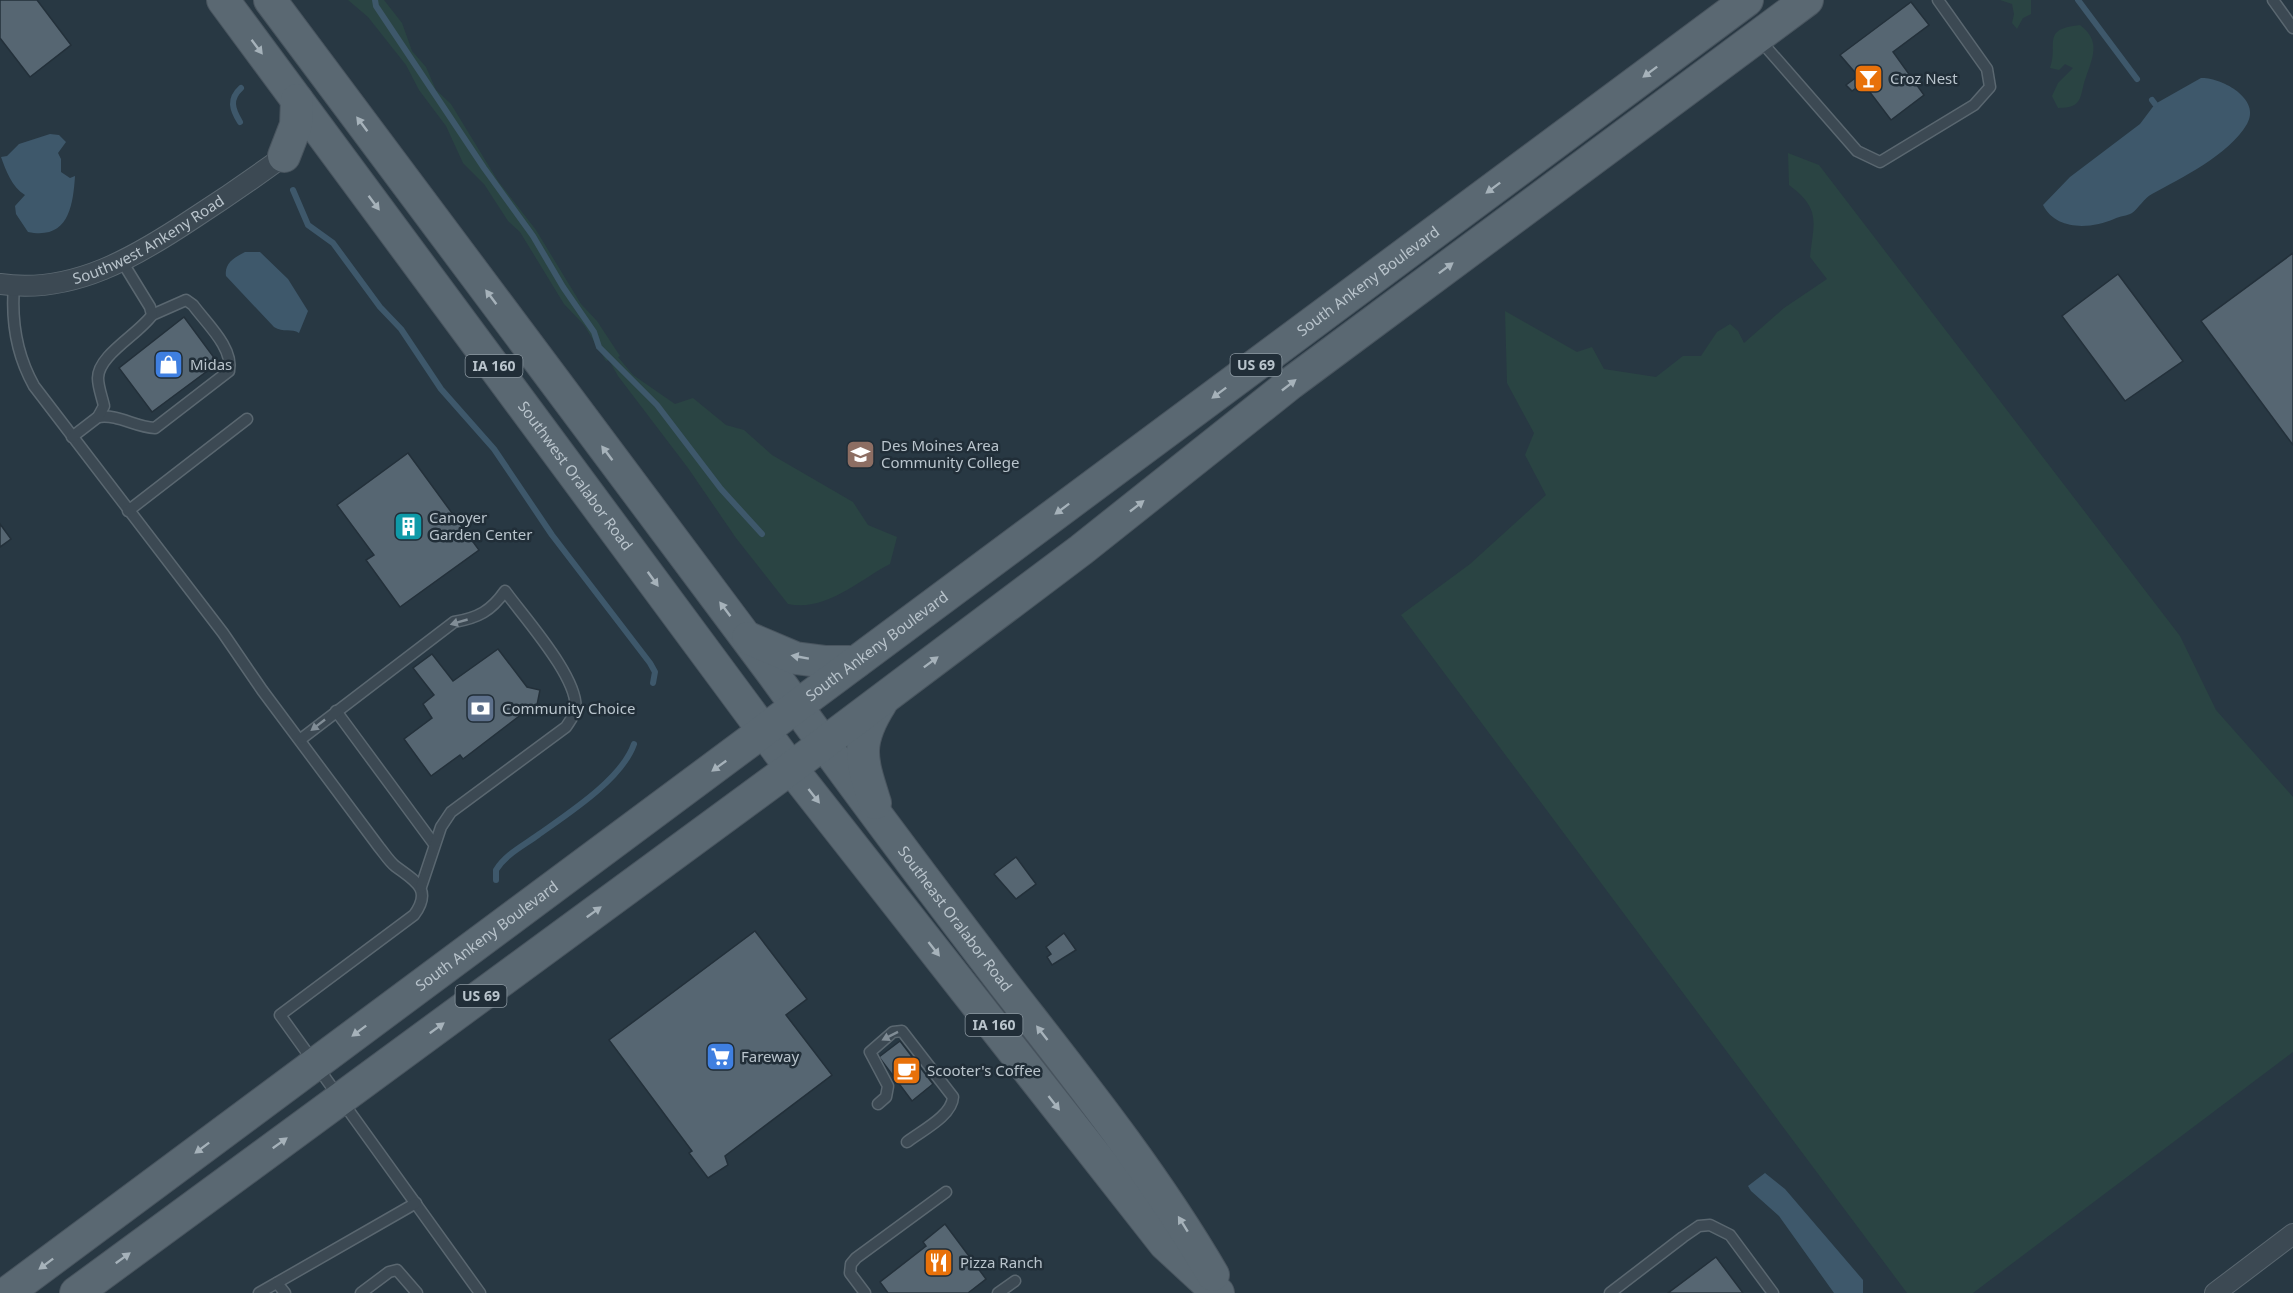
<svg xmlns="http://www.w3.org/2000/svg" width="2293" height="1293" font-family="'Noto Sans',sans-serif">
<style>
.green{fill:#2a4443}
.water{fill:#3e586b}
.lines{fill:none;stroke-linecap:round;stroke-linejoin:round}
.stream{stroke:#3e586b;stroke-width:6}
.building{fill:#566672;stroke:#23303a;stroke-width:1.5}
.service-casing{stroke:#5a6770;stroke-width:13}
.minor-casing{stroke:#5a6770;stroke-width:22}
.primary-casing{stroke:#49555f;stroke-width:34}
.service{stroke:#3c4953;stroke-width:10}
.minor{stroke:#3c4953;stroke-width:20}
.primary{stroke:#5a6872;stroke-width:32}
.oneway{fill:#a6b2ba}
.oneway2{fill:#818d96}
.labels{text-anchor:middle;stroke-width:5;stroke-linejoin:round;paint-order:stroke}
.shield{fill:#212e38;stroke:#8b97a0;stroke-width:1.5}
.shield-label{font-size:14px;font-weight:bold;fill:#b9c4cc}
.poi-label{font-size:15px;fill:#b9c4cc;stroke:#212e38;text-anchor:start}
.street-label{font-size:15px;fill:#b9c4cc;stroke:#212e38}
</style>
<rect width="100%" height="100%" fill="#283843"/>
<g class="green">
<path d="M348,0h36l18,23 10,28 14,16 10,23 15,14 47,77 38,49 45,74 16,17 23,35 -2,1 15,18 42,29 18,-6 33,27 18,5 28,25 81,47 15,23 29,12 -7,27c-31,16 -64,48 -102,40l-52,-66 -48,-70 -70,-92 -9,-16 -3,1 -22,-36 -20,-21 -44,-72 -12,-11 -24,-37 -21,-21 -17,-37 -27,-36 -13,-25 -38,-48z"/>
<path d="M2000,0h31v14l-8,4 -6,11 -5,-6 2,-9 -2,-10z"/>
<path d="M2080,25c21,16 13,32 6,52 -7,18 -1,31 -28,31l-6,-12 6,-13 15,-15 -8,-4 -6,6 -9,-2c9,-24 -10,-39 30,-43z"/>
<path d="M1788,153l31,12 361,471 36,74 77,87v255l-320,241h-66l-506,-678 69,-51 76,-69 -21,-40 9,-22 -27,-50 -2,-72 72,41 15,-5 12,22 52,8 27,-21h18l16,-24 13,-8 8,7 6,12 40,-35 43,-29 -17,-22c4,-36 11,-48 -21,-72z"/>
</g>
<g class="water">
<path d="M2201,78c20,-1 61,21 46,46 -18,31 -66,54 -95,70 -8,4 -13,14 -20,19 -5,3 -12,3 -18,6 -23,10 -58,12 -71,-14l27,-28 70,-53 15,-20z"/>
<path d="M50,134l9,1 7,7 -8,11 3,6v13l9,6 5,-2c-2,31 -7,64 -47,56l-12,-18 -1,-8 10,-11c-13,-8 -19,-24 -24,-38l6,-1 12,-12z"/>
<path d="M245,252h15l28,27 20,32 -9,22c-7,-5 -16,0 -25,-6l-48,-51c-2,-13 9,-19 19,-24z"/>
<path d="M1765,1173l20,16 78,91v13h-29l-55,-77 -28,-25 -3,-5z"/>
</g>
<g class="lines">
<g class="stream">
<path d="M375,0l1,6 108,162 49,68 30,51 31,45 5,15 58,58 64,84 41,45"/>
<path d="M2078,0l59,79"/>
<path d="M2152,100l3,4"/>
<path d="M240,122c-8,-13 -11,-23 1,-34"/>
<path d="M293,190l15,35 25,18 47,64 21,22 40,60 53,60 58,86 98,128 5,9 -2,11"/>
<path d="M496,880v-10c10,-16 27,-24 42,-35 31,-22 84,-56 96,-91"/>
</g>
</g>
<g class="building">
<path d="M0,0h37l34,45 -41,32 -30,-39z"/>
<path d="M1911,2l18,23 -36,27 31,43 -33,25 -28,-37 -11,8 -6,-6 12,-9 -18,-21z"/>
<path d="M2293,253v192l-92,-124z"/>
<path d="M2118,274l65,87 -58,40 -63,-85z"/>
<path d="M184,317l34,46 -66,49 -33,-44z"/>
<path d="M408,453l71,97 -79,57 -34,-47 8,-5 -37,-50z"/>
<path d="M0,524l11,15 -11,8z"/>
<path d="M498,649l29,38 13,3 -5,25 -13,-1 -59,45 -3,-4 -29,21 -27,-37 28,-21 -9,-14 11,-9 -21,-27 19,-14 21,27z"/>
<path d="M1016,857l20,27 -20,15 -22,-25z"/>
<path d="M755,931l52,68 -21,16 46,60 -107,81 3,9 -20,13 -19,-25 3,-2 -83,-111z"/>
<path d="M1064,933l12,17 -24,15 -5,-8 4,-3 -5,-7z"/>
<path d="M900,1041l33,43 -21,17 -33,-44z"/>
<path d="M945,1224l41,55 -18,14h-80l-8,-11 46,-36 -3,-4z"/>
<path d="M1716,1257l27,36h-75z"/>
</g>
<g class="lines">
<defs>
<g id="service">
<path d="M2273,0l20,28"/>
<path d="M1759,39l98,112 23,11 94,-57 16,-18 -3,-18 -49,-69"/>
<path d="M14,286c-3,36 2,68 20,100l189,247 39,57 117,157c5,6 10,14 16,19 20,15 38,23 19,49l-134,100 200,278"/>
<path d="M98,417c21,-3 36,10 57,11l74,-57c5,-23 -23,-48 -36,-66l-7,-5 -34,15"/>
<path d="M72,437l26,-20 6,-11c-2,-9 -6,-19 -6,-28 0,-23 41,-44 54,-63l-2,-8 -27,-44"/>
<path d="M128,511l119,-92"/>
<path d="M336,711l98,133"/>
<path d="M301,739l153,-117c24,-4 37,-11 51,-31 17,24 77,90 70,120 -1,5 -6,11 -9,16l-115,85 -10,15 -20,60"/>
<path d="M878,1104l8,-7 2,-11 -18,-34 23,-20 9,-1 51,66c-1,19 -32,34 -46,45"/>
<path d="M277,1283l8,10"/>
<path d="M259,1293l157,-90"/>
<path d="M361,1293l28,-21 8,-2 20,23"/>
<path d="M865,1293l-15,-20 1,-9 5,-6 90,-66"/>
<path d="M998,1293l17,-12"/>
<path d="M1610,1293l73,-56 16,-11 11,-1 20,10 43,58"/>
</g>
<g id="minor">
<path id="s1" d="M0,284c73,11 137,-28 194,-66 31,-20 60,-40 90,-62"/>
<path d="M2215,1293l78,-59"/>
</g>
<g id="primary">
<path id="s2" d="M223,0l568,768 374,476 53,49"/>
<path id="s3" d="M270,0l504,675c75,104 152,207 230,309 73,94 149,188 209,291"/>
<path d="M284,156l12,-31 1,-25"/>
<path d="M748,638l47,20 31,4h30"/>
<path d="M875,803c-14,-44 -20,-59 6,-100"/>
<path id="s4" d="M7,1293l1740,-1293"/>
<path d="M76,1293l715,-525 290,-218 210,-167 516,-383"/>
</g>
</defs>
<use href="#service" class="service-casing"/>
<use href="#minor" class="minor-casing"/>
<use href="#primary" class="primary-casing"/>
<use href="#service" class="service"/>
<use href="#minor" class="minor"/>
<use href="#primary" class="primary"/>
</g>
<defs><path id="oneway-solid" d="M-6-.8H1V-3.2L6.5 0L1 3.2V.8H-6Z" transform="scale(1.5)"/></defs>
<g class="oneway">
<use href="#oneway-solid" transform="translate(257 47) rotate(53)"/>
<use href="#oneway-solid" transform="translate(1650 72) rotate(143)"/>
<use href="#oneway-solid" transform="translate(362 124) rotate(-127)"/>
<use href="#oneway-solid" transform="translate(1493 188) rotate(143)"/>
<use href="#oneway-solid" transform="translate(374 203) rotate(53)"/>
<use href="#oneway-solid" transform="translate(1446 268) rotate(-37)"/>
<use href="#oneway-solid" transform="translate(491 297) rotate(-127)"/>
<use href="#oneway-solid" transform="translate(1289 385) rotate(-38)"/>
<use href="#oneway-solid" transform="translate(1219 393) rotate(143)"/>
<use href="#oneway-solid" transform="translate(607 453) rotate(-127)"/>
<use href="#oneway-solid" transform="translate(1137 506) rotate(-38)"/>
<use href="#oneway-solid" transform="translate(1062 509) rotate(143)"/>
<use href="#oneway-solid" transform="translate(653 579) rotate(54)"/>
<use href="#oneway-solid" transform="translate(725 609) rotate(-127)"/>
<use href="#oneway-solid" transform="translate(800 657) rotate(-170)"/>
<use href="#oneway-solid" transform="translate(931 662) rotate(-37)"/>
<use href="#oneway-solid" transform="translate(719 766) rotate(144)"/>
<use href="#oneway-solid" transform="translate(814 796) rotate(52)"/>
<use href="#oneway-solid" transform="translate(594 912) rotate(-36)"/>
<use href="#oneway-solid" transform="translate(934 949) rotate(52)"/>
<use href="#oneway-solid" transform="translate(437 1028) rotate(-36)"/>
<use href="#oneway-solid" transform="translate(359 1031) rotate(143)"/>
<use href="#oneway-solid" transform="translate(1042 1033) rotate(-128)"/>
<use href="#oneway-solid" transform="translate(1054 1103) rotate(52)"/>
<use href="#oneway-solid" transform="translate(280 1143) rotate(-36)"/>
<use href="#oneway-solid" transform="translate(202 1148) rotate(143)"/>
<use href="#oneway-solid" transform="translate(1183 1224) rotate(-122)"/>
<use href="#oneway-solid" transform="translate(123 1258) rotate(-36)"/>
<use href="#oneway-solid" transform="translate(46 1264) rotate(143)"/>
</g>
<g class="oneway2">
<use href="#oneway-solid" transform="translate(459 622) rotate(164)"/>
<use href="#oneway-solid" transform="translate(318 725) rotate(142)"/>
<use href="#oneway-solid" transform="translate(890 1036) rotate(153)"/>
</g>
<defs>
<symbol id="bar-square" viewBox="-11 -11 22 22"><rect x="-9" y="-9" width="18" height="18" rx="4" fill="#e8710a" stroke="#212e38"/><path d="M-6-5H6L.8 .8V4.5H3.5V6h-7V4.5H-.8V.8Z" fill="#fff"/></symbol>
<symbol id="shop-square" viewBox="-11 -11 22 22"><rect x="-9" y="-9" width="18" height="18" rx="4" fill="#3f7fe0" stroke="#212e38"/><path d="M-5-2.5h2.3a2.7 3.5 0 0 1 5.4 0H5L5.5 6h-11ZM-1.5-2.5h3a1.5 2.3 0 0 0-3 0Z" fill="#fff"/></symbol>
<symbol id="university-square" viewBox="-11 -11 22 22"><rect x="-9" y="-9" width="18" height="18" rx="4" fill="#8d6e63" stroke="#212e38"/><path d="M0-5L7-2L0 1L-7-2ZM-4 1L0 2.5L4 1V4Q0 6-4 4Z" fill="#fff"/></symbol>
<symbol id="building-square" viewBox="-11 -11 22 22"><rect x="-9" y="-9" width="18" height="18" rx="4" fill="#0f9aa8" stroke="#212e38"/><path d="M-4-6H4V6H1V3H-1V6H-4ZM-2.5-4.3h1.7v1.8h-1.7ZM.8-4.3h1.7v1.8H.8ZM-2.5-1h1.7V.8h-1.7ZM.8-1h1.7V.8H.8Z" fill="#fff"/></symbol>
<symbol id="bank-square" viewBox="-11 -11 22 22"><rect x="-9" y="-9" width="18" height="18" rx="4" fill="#5c6f8a" stroke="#212e38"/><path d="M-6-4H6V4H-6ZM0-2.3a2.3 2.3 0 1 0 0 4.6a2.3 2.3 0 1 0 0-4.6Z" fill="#fff"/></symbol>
<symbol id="supermarket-square" viewBox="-11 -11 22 22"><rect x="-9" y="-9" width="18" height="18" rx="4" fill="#3f7fe0" stroke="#212e38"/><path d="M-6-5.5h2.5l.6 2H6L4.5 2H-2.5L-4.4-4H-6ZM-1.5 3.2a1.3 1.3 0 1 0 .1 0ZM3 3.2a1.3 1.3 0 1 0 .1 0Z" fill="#fff"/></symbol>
<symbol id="cafe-square" viewBox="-11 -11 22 22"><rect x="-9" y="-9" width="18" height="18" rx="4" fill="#e8710a" stroke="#212e38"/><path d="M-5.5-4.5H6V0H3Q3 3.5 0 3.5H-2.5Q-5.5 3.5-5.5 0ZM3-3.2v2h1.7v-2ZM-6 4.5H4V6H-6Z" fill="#fff"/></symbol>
<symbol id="restaurant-square" viewBox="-11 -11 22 22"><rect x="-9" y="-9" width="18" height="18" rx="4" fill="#e8710a" stroke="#212e38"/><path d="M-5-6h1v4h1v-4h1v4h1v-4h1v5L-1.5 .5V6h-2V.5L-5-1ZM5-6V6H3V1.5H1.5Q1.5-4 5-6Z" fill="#fff"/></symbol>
</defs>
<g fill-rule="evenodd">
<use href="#bar-square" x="1852" y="62" width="33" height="33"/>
<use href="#shop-square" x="152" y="348" width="33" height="33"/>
<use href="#university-square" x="844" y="438" width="33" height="33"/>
<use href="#building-square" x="392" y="510" width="33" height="33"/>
<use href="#bank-square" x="464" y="692" width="33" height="33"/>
<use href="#supermarket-square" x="704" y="1040" width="33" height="33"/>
<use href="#cafe-square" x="890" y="1054" width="33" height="33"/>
<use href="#restaurant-square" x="922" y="1246" width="33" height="33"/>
</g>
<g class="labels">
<g class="shield">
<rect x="1230.5" y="354" width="51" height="22" rx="4.5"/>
<rect x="465.5" y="355" width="57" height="22" rx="4.5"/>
<rect x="455.5" y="985" width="51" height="22" rx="4.5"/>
<rect x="965.5" y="1014" width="57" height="22" rx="4.5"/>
</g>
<g class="shield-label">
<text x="1256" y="370">US 69</text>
<text x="494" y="371">IA 160</text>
<text x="481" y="1001">US 69</text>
<text x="994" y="1030">IA 160</text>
</g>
<g class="poi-label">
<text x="1890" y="84">Croz Nest</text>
<text x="190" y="370">Midas</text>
<text x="881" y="451">Des Moines Area<tspan x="881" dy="17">Community College</tspan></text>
<text x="429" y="523">Canoyer<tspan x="429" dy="17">Garden Center</tspan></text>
<text x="502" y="714">Community Choice</text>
<text x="741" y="1062">Fareway</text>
<text x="927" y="1076">Scooter's Coffee</text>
<text x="960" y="1268">Pizza Ranch</text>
</g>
<g class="street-label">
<text dy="5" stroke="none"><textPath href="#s1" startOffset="159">Southwest Ankeny Road</textPath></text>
<text dy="5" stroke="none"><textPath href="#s4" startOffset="1696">South Ankeny Boulevard</textPath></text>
<text dy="5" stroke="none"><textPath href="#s2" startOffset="592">Southwest Oralabor Road</textPath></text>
<text dy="5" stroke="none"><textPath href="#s4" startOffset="1084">South Ankeny Boulevard</textPath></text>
<text dy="5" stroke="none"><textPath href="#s3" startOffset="1146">Southeast Oralabor Road</textPath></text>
<text dy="5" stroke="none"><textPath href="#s4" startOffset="598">South Ankeny Boulevard</textPath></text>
</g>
</g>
</svg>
